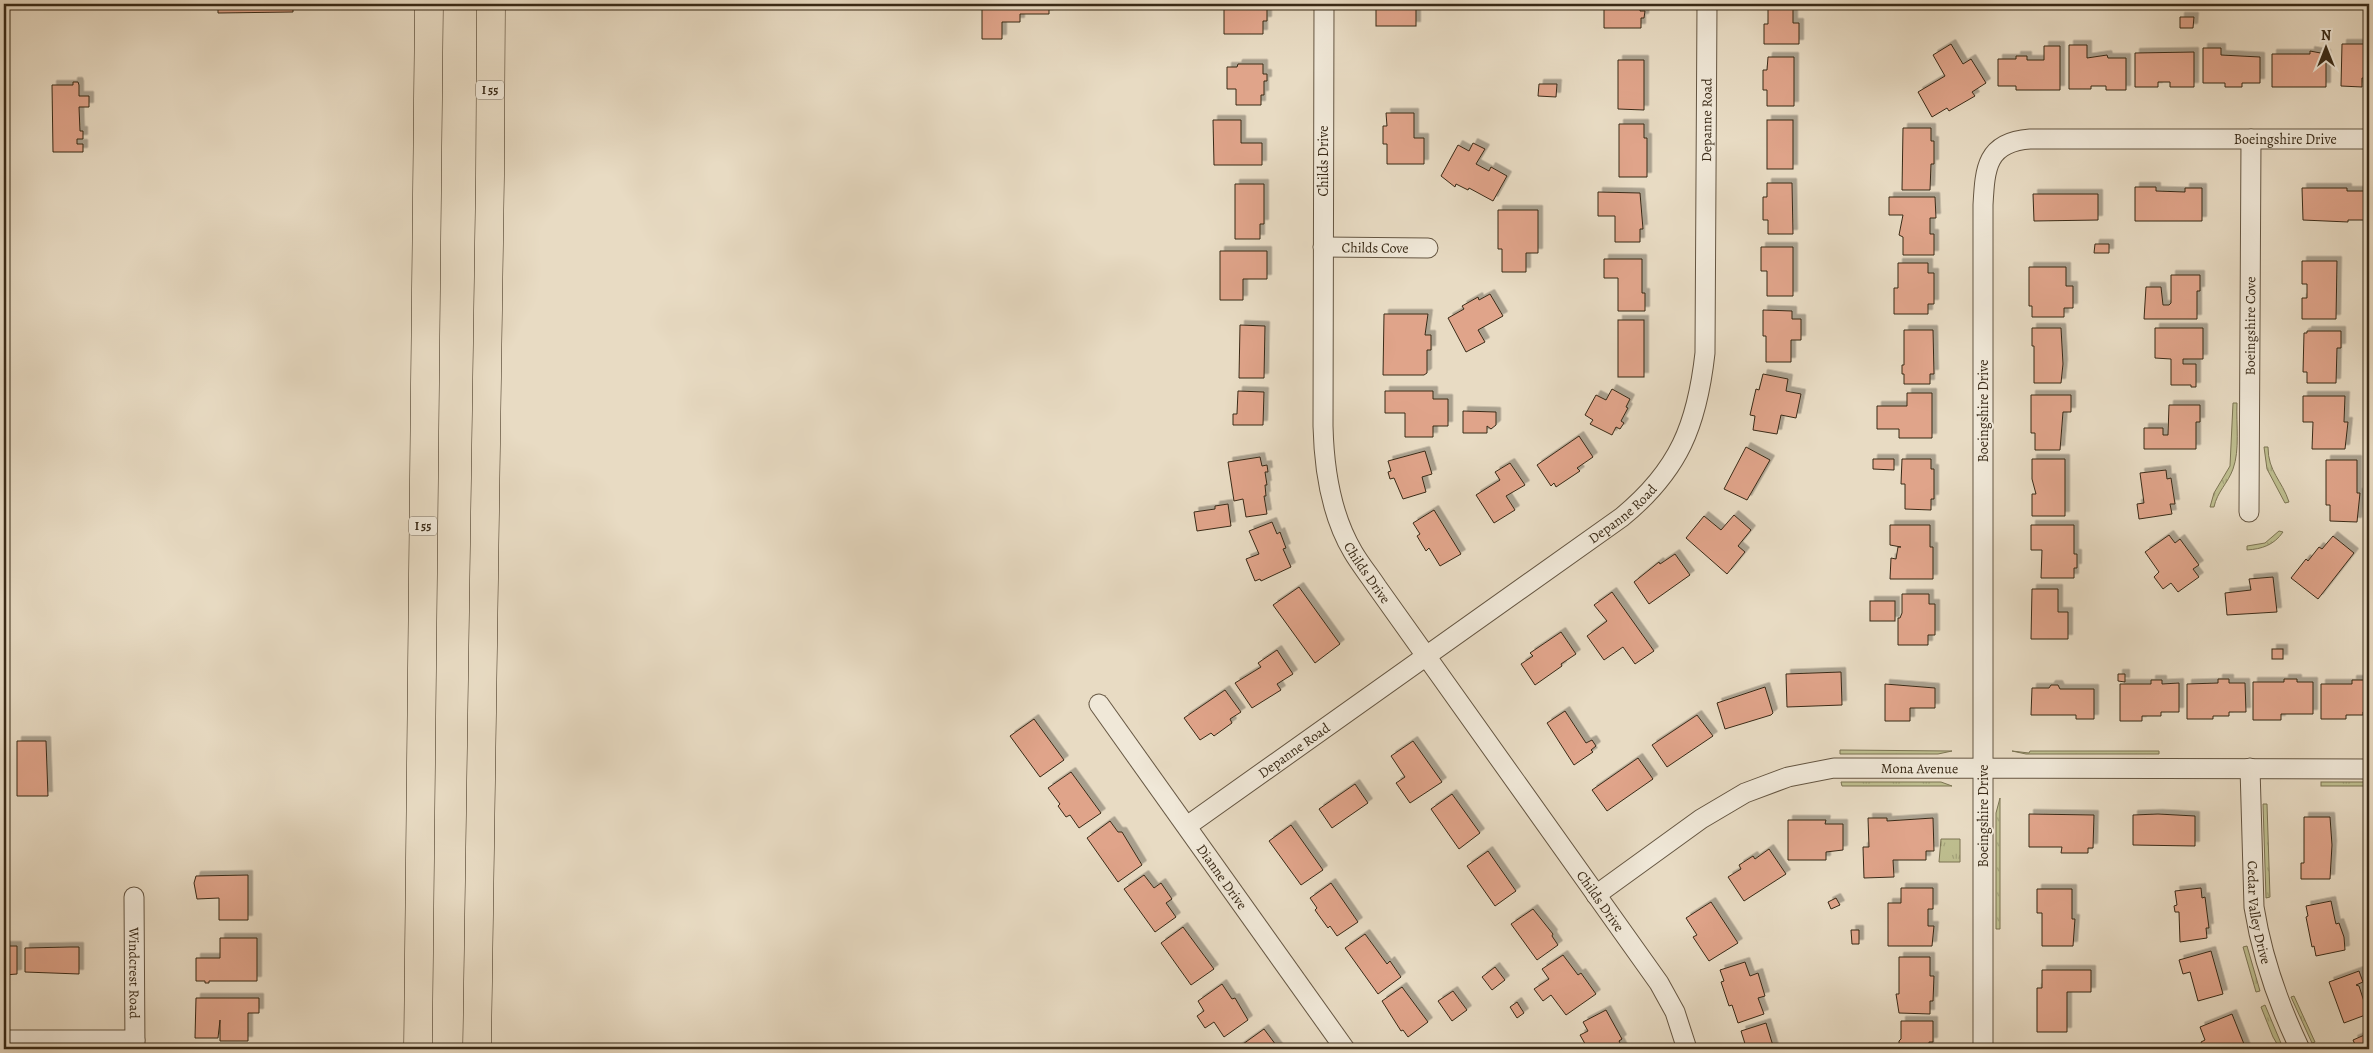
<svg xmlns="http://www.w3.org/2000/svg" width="2373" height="1053" font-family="Alegreya,serif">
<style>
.grass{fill:url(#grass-tufts);stroke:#7c7453}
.building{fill:#e0a48a;stroke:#392a17;filter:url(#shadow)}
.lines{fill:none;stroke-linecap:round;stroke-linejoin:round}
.minor-casing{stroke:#655642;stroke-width:21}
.highway-casing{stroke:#392a17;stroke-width:29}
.minor{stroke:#f0e8d8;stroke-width:19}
.highway{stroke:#e8dbc3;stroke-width:28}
.labels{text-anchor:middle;stroke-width:4;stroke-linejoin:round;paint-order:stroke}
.shield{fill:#f0e8d8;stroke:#706351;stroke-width:1}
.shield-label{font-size:12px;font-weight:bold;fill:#392a17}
.street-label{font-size:14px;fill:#392a17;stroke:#f0e8d8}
</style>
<defs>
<pattern id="grass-tufts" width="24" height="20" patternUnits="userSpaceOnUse" patternTransform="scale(1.25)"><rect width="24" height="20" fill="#bebe8f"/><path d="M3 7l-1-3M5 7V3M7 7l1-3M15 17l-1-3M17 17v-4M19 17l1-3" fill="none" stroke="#a4a37b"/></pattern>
<filter id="shadow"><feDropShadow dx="4.5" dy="-4.5" stdDeviation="0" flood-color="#0004"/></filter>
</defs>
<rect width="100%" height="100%" fill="#e8dbc3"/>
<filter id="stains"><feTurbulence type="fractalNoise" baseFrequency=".004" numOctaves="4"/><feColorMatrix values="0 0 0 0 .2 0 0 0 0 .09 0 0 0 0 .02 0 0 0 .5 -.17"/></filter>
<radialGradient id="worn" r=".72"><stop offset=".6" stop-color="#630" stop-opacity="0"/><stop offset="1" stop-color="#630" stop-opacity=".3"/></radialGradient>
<g class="grass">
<path d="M2233,403h4c-1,21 3,47 -4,66 -5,14 -16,23 -19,38h-4l4,-14 16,-27z"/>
<path d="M2264,447h4c0,25 14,33 21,55l-4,1 -18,-34z"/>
<path d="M2279,531l4,1c-9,13 -21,17 -36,18v-4l18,-3z"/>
<path d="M1840,750l112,1 -14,3h-98z"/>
<path d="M2012,751l17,2 1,-2h129v3h-133z"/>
<path d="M1841,782h100l11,4h-110z"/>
<rect x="2321" y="782" width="48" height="4"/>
<path d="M2000,798v131h-4v-116z"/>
<path d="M2263,804h4l3,93 -4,1z"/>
<path d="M1941,839h19v23h-21z"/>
<path d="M2247,946l13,45 -4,1 -13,-45z"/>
<path d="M2294,996l21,46 -3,1 -21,-46z"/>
<path d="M2265,1005l18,43 -3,1 -7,-12 -12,-30z"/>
</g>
<g class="building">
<path d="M218,4h75v8l-75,1z"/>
<path d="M982,4h67v10h-29v8h-18v17h-20z"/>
<path d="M1224,4h43v17h-4v13h-39z"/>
<rect x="1376" y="4" width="40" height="22"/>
<path d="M1604,4h36v7h5l-1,7h-3v10h-37z"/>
<path d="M1768,4h25v19h6v21h-35v-20h4z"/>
<path d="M2180,17h14l-1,11h-13z"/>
<path d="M2367,42h2v36h-7v9l-21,-1 1,-42h25z"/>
<path d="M1951,44l12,20 8,-5 15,24 -14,9 3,4 -26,15 -2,-3 -15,9 -14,-25 27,-16 -12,-21z"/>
<path d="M2069,45h18v13l20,-3 1,3h18v32h-20v-4h-15v3h-22z"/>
<path d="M2044,46h16v44h-44v-4h-18v-27h18v-3h11v4h17z"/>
<path d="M2203,48h18v7l39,2v26h-18v4h-17v-4h-22z"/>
<path d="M2310,51l16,3v33h-54v-33h38z"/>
<path d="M2194,52v35h-24v-5h-12v5h-23v-34z"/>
<path d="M1768,57h26v49h-27v-16h-4v-20h4z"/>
<path d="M1618,60h26v50l-26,-1z"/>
<path d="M1238,64h25v10h4v7h-3v14h-3v10h-25v-16h-9v-22h10z"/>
<path d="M73,82h5l1,3v11h10v11h-10l1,24h3v8h-6v5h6v8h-30l-1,-67h21z"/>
<path d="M1539,84h18l-1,13 -18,-1z"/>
<path d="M1386,113h28v25h10v26h-37v-20h-4v-18h4z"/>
<path d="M1213,120h28v23h21v22h-48z"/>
<rect x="1767" y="120" width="26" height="49"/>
<path d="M1619,124h25v14h3v39h-28z"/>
<path d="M1903,128h28v13h3v23h-3l-1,26h-28z"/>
<path d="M1473,143l12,6 -9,15 13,7 2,-4 16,9 -14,25 -24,-13 -1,2 -12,-6 -1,3 -14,-11 17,-31 11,6z"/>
<path d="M1767,183h25l1,51h-25v-14h-5v-23h4z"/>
<path d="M1235,184h29v40h-4v15h-25z"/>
<path d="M2135,187h21v4l29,1v-4h17v33h-67z"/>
<path d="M2302,188h45v3h17v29h-16v2l-45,-2z"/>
<path d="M1598,192l42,1 3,36h-3v13h-25v-26h-17z"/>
<path d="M2033,194h65v26l-64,1z"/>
<path d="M1889,197h46l1,21h-6v16h4v21h-31v-18l-4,-2 4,-20h-14z"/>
<path d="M1498,210h40v43h-12v19h-24v-23h-4z"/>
<path d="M2095,244h14v9h-15z"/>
<path d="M1761,247h32v49h-26v-25h-6z"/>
<path d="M1220,251h47v28h-24v21h-23z"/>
<path d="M1604,259h38v34h3v18h-27v-33h-14z"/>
<path d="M2302,261h35l-1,58h-34v-21h5v-14h-5z"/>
<path d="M1898,263h30v10h6v31h-6v10h-34v-26h4z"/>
<path d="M2029,267h37v19h7v22h-9v9h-32v-11h-3z"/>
<path d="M2171,275h29v16h-3v28h-53l2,-32h15l2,18h6l2,-2z"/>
<path d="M1490,294l13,22 -25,14 7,12 -19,10 -18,-34 16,-9 -2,-3 16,-9 1,3z"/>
<path d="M1763,310l29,1v8h9v21h-10v22h-25v-26h-3z"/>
<path d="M1384,314h44l-3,21h6v15h-4v23l-3,2h-41z"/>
<rect x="1618" y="320" width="26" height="57"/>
<path d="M1240,325l25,1 -1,52h-25z"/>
<path d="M2032,328h29l2,36 -2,19h-27v-37h-2z"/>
<path d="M2155,328h48v31h-20v5h13v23h-5v-2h-20v-26l-16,-1z"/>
<path d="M1904,330h29l1,44h-4v10h-26v-10h-2v-9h2z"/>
<path d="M2307,331h34v17h-4l-1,35h-29v-11h-4l1,-39h3z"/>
<path d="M1763,374l25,5 -2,12 15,3 -5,24 -15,-3 -4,19 -24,-4 2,-14 -5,-1 6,-26 3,1z"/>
<path d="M1612,389l18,10 -4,8 2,1 -7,13 3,2 -4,6 -4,-2 -4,8 -22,-11 3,-4 -8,-5 11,-20 10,5z"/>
<path d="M1238,391l26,1 -1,33h-30v-11h4z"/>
<path d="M1385,391h48v8h15v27h-15v11h-28v-24h-20z"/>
<path d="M1907,393h25v45h-33v-9h-22v-23h30z"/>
<path d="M2031,395h40v17h-8l-3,38h-25v-17h-4z"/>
<path d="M2303,396h42l-1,26h4l-3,27h-33l1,-27h-10z"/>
<path d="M2169,405h31v17h-4v27h-52v-21h19v7h5z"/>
<path d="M1463,411l33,1v13l-5,4 -4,-3v7h-24z"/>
<path d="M1579,436l14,21 -16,11 3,3 -24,16 -2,-4 -3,3 -14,-21z"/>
<path d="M1746,447l24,13 -23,40 -23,-11z"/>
<path d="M1425,451l7,23 -10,3 4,15 -23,7 -9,-21 -4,1 -2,-7 3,-1 -3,-10z"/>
<path d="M1260,457l2,9 5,-1 1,7h-3l2,13h-2l1,11h-2l3,18 -21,3 -3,-18 -9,2 -6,-39z"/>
<path d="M1873,459h21v11l-21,-1z"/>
<path d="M1902,459h29v10h3v30h-3v11l-26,-1v-25h-4z"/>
<path d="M2032,459h33v57h-33v-22h4l-4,-15z"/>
<path d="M2326,460h31v33h3l-3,29 -27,-1v-16h-4z"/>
<path d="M1510,463l15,22 -19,11 9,14 -21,13 -18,-28 24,-15 -5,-8z"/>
<path d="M2166,470l1,9 4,-1 4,26h-5l2,10 -33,5 -2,-15 7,-1 -4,-30z"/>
<path d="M1228,504l3,22 -34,5 -3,-19 21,-3v-3z"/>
<path d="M1434,510l27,44 -21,12 -11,-18 -3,3 -9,-15 3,-2 -7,-11z"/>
<path d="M1734,515l17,15 -13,16 7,6 -18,22 -41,-36 18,-22 17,14z"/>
<path d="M1272,522l5,12 3,-2 6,16 -3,1 8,18 -30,14 -1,-2 -5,2 -9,-22 13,-5 -10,-23z"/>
<path d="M1890,525h40v22h3v32h-43l1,-21 5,1 2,-12h3l-11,-2z"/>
<path d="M2031,525h43v29h3v14h-3v10h-33l1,-28h-11z"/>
<path d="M2169,535l6,8 5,-4 19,26 -6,4 6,8 -21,15 -7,-9 -8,6 -9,-12 5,-5 -14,-20z"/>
<path d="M2333,536l21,17 -36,46 -27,-21 15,-19 2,2 11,-14 3,2z"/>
<path d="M1675,554l15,21 -41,29 -15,-22 25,-20 1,2z"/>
<path d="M2273,577l4,35 -50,3 -2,-22 26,-3 -2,-11z"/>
<path d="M1299,587l41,57 -25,19 -42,-58z"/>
<path d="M2032,589h26v23h10v27h-37z"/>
<path d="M1612,592l42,59 -19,13 -12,-17 -19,13 -17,-24 20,-15 -13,-16z"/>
<path d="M1902,594h27v10h6v31h-7v10h-30v-27h2l2,-5z"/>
<rect x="1870" y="601" width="25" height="20"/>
<path d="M1561,632l15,22 -15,10 1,2 -27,19 -14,-21 12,-8 -3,-3z"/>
<rect x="2272" y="649" width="11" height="10"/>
<path d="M1277,650l16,24 -16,10 4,6 -29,18 -17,-25 26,-16 -3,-4z"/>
<path d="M1841,672l1,33 -55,2 -1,-33z"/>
<path d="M2118,674h7v8l-7,-1z"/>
<path d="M2218,679h11v4h16l1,29h-17v4h-16v3h-26v-35l31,-1z"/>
<path d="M2284,679h13v3h16v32h-32v6h-28v-38h31z"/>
<path d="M2151,680h11v4l17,-1v29h-18v4h-19v5h-22v-37h31z"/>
<path d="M2352,680h12v4h5v28h-6v3h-17v4h-25v-35h31z"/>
<path d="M1885,684l50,4v20h-25v13h-25z"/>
<path d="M2051,685h7l2,4h34v30h-18v-4h-45l1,-27h17z"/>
<path d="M1765,687l8,26 -2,2 -46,14 -8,-26z"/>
<path d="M1225,690l16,22 -11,7 2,4 -18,13 -3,-3 -11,7 -16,-22z"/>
<path d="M1565,711l21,32 6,-3 4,6 -5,4 2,2 -19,13 -27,-42z"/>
<path d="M1697,715l16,21 -46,31 -15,-22z"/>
<path d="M1034,719l30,41 -24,17 -30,-41z"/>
<path d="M17,741h29l2,55h-31z"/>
<path d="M1413,741l29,41 -32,21 -14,-20 9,-6 -14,-21z"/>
<path d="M1638,758l15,21 -46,32 -15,-21z"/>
<path d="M1071,772l30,41 -22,15 -9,-13 -4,2 -8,-11 2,-2 -12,-16z"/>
<path d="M1355,784l13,19 -36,25 -13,-19z"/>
<path d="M1452,794l28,39 -21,16 -28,-40z"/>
<path d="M2029,814l65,1 -1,33h-5v5h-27l1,-6h-33z"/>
<path d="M2158,814l37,2v30l-62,-1v-30z"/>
<path d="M2304,817h26l2,28 -2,34h-29v-16h3z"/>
<path d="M1868,818h19v3l46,-3 1,33h-8v9h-33l1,17 -30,1 -1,-31h6z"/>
<path d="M1788,820h38l-1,4h18v26l-17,2v8h-38z"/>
<path d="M1110,821l8,11h4l20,33 -24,17 -31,-44z"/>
<path d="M1291,825l32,45 -22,15 -32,-44z"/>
<path d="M1769,849l17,25 -42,27 -16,-24 13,-8 -2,-4 14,-9 2,3z"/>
<path d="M1488,851l28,40 -21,15 -28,-40z"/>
<path d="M248,875v45h-29v-22l-22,1 -3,-16 2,-7z"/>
<path d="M1144,875l10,13 7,-5 11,16 -6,4 10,14 -21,15 -31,-43z"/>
<path d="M1331,883l27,39 -21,14 -7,-10 -2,2 -13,-18 2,-2 -7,-10z"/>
<path d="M1901,888h32v21h-5v17h6l-2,20h-44v-43h13z"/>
<path d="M2201,888l1,10 3,-1 4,31h-3l1,10 -27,4 -1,-30h-4l-1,-6 3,-1 -2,-14z"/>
<path d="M2037,889h35v30h3l-2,27h-31v-33h-5z"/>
<path d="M1836,898l4,7 -9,4 -3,-7z"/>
<path d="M2331,901l4,19 1,4 3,-1 5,14 1,13 -29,6 -2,-10 -2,1 -6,-30 2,-1 -2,-10z"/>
<path d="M1711,902l27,41 -29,18 -16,-24 4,-2 -11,-17z"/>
<path d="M1533,909l20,25 -1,2 6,9 -21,15 -26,-36z"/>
<path d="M1183,927l31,42 -23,16 -30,-42z"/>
<path d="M1851,930h8v14h-7z"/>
<path d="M1365,934l22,30 3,-3 11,16 -23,17 -33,-46z"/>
<path d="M220,938h37v43h-48v2h-4v-2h-9v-23h24z"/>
<path d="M4,946h13v28l-13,1z"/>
<path d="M70,947h9v27l-54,-2v-24z"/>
<path d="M2211,951l12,43 -25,7 -8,-29 -7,2 -4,-14z"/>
<path d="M1563,955l15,20 3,-2 15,21 -30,21 -15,-20 -8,6 -9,-12 15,-10 -7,-10z"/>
<path d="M1899,957h31v19h4l-1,25h-3v13l-31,-1 -3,-19h3z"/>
<path d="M1745,962l5,14 8,-3 7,23 -7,2 6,16 -26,9 -6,-18 -3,1 -8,-24 3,-1 -4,-11z"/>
<path d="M1495,967l10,13 -13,10 -10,-13z"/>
<path d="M2042,970h49v22h-24v40h-30v-44h5z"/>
<path d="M2359,971l4,11 -7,3 3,1 9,28 -24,9 -15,-41z"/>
<path d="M1222,984l10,15 3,-1 13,22 -24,17 -10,-15 -9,6 -8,-12 7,-5 -6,-10z"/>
<path d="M1402,987l26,35 -20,15 -5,-7 -2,1 -19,-30z"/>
<path d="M1453,991l14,19 -15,11 -14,-20z"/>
<path d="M196,998h63v15h-11v28h-28v-21l-2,18h-23z"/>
<path d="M1517,1002l7,11 -7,5 -7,-11z"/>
<path d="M1606,1010l16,29 -3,2 4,8h-35l-8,-14 8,-4 -5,-9z"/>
<path d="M2232,1014l14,35h-43l-2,-7 4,-2 -5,-13z"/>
<path d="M1901,1021h32v21h-4v7l-30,-2v-6l2,-2z"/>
<path d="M1766,1023l8,26h-31l3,-2 -5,-16z"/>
<path d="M1264,1029l15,20h-43z"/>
<path d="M2369,1033v16h-12l-4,-9z"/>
</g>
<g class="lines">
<defs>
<g id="minor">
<path id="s1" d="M1324,4l-1,422c1,42 8,89 30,126 7,12 16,23 24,35l282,396 16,29 12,37"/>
<path id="s2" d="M1323,247l105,1"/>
<path id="s3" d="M2249,512l2,-373"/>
<path id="s4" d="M1099,704l246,345"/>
<path id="s5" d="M2250,768l4,139c8,50 24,96 46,142"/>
<path id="s6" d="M1187,826l435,-309c57,-47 75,-92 83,-164l2,-349"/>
<path id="s7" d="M1596,895l105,-76 44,-26 43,-16 46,-9 535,1"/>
<path id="s8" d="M134,897l1,152"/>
<path d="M4,1040h131"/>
<path id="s9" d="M1983,1049v-844c2,-36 3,-63 47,-66h339"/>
</g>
<g id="highway">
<path d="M418,1049l11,-1045"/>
<path d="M477,1049l13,-873 1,-172"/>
</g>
</defs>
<use href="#minor" class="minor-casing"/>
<use href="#highway" class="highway-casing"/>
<use href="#minor" class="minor"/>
<use href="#highway" class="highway"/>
</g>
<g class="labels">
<g class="shield">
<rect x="476" y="80.5" width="28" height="19" rx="4"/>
<rect x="409" y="516.5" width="28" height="19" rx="4"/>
</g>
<g class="shield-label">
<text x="490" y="94">I 55</text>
<text x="423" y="530">I 55</text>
</g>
<g class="street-label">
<text dy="5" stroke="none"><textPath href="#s6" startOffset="956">Depanne Road</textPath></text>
<text dy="5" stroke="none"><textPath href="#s9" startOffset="1192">Boeingshire Drive</textPath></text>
<text transform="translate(1323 161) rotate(-90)" y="5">Childs Drive</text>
<text dy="5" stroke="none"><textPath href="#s2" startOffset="52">Childs Cove</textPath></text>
<text dy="5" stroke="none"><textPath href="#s3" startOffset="186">Boeingshire Cove</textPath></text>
<text transform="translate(1983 411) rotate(-90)" y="5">Boeingshire Drive</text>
<text dy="5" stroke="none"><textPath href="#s6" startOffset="536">Depanne Road</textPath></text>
<text dy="5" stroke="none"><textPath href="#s1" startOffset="578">Childs Drive</textPath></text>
<text dy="5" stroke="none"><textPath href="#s6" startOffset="131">Depanne Road</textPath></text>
<text dy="5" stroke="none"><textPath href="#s7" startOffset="359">Mona Avenue</textPath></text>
<text transform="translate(1983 816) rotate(-90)" y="5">Boeingshire Drive</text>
<text dy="5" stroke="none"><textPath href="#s4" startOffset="212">Dianne Drive</textPath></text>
<text dy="5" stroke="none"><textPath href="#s1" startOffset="981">Childs Drive</textPath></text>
<text dy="5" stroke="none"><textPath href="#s5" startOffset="145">Cedar Valley Drive</textPath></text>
<text dy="5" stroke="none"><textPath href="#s8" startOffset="76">Windcrest Road</textPath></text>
</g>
</g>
<rect width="2373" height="1053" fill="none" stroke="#e8dbc3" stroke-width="20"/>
<rect x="5" y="5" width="2363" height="1043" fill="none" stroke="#392a17" stroke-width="2.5"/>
<rect x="10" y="10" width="2353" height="1033" fill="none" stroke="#392a17"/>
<g transform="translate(2326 48)" stroke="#f0e8d8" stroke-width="4" paint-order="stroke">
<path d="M0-4L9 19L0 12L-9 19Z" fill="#392a17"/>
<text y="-8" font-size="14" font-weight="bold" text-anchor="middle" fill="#392a17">N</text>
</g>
<rect width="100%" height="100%" filter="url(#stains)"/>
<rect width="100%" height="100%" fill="url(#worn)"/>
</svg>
